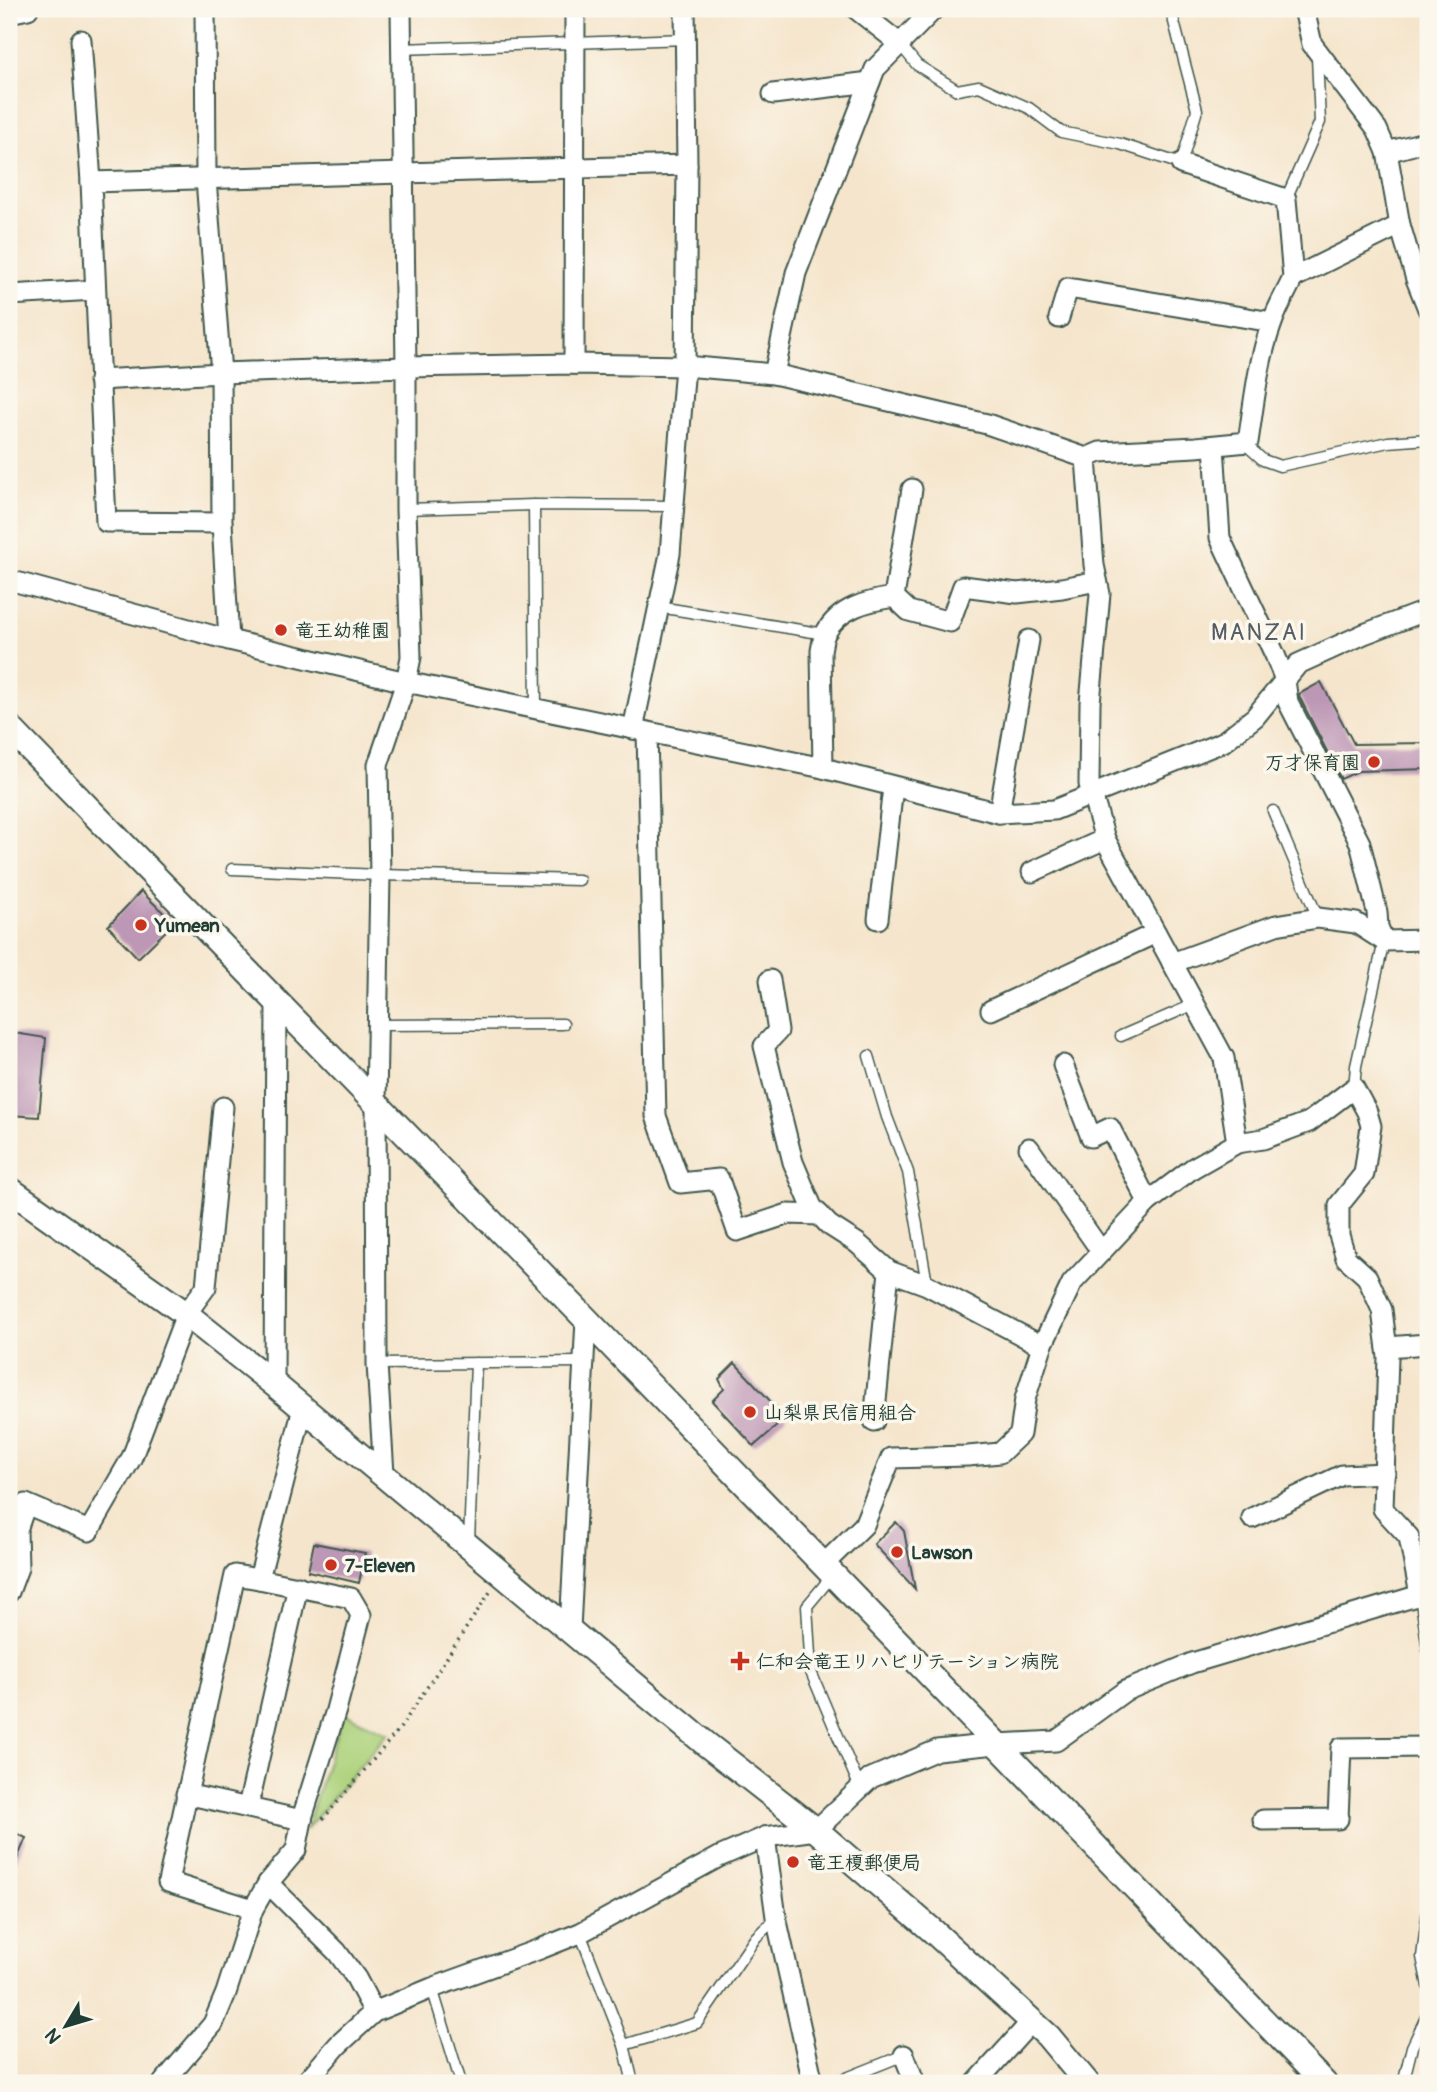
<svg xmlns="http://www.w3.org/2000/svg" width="1437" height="2092" font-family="Pangolin,'Klee One',sans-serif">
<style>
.green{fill:#acd17a;stroke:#668757;stroke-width:2}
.building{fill:#bd97b6}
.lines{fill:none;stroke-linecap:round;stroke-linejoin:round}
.service-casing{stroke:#3f564b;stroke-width:13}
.minor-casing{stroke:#3f564b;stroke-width:23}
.tertiary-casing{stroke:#3f564b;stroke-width:28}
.path{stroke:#3f564b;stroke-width:3.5;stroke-dasharray:2 5;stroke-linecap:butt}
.service{stroke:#fff;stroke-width:10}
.minor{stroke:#fff;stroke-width:19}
.tertiary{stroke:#fff;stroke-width:24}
.poi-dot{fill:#c8321e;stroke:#fbf7ec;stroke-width:2.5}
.labels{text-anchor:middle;stroke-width:7;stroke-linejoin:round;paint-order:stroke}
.poi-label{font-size:19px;font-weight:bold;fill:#1f3d34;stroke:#fbf7ec;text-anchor:start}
.quarter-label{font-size:23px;letter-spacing:2px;fill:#565c62;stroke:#fbf7ec}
</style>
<rect width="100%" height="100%" fill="#fbf7ec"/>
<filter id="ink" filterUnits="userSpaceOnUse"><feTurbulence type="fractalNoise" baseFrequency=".0143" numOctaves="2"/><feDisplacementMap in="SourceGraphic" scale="14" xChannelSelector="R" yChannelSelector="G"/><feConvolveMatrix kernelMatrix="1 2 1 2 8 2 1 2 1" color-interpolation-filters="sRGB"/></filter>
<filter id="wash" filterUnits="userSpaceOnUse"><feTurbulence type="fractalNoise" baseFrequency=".00686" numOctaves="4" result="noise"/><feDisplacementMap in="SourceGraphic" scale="28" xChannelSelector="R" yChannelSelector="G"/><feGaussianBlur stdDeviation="1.57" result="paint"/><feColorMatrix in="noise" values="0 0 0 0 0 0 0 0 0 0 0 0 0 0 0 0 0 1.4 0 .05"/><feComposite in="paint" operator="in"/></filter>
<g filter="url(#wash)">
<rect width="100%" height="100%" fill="#f5e5cc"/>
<path class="green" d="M343,1713l45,20 -82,97z"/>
<g id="blocks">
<g class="building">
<path d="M1321,682l33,62 74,-1v26l-70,2 -17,8 -41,-81 -1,-4z"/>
<path d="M141,891l33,32 -36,35 -30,-32z"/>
<path d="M14,1033l32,5 -7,79 -30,-2v-40z"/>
<path d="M735,1363l51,55 -32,28 -42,-45 12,-12 -5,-10z"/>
<path d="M896,1522l8,9 11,58 -41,-45z"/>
<path d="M314,1543l51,10 -6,30 -51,-12z"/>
<path d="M9,1830l17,8 -17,40z"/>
</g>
</g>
</g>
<g filter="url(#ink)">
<use href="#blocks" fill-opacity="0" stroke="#3f564b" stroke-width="2"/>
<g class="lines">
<defs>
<g id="service">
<path d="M899,43l18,22 40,25 22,-4 50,22 32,24 59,12 61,20 16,-54 -24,-92 -6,-9"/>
<path d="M401,49l285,-10"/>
<path d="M1286,199l34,-77 -3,-65"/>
<path d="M1244,443l19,17 17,6 108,-24 40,-3"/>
<path d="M406,509l128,-4"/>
<path d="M659,607l166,27"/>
<path d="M536,709l-2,-204 140,1"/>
<path d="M1273,811l45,107"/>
<path d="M232,869l148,6 199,5"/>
<path d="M377,1025l186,-1"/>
<path d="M1121,1036l74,-32"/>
<path d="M869,1056l18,61 21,55 19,112"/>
<path d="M1354,1088l2,-22 28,-125"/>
<path d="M377,1364l206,-2"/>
<path d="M469,1542l7,-179"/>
<path d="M832,1576l-25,30 4,66 49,116"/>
<path d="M1420,1595l8,55"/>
<path d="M1428,1909l-6,48 6,29"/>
<path d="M580,1933l44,112 9,38"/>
<path d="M432,1988l29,95"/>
<path d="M624,2045l73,-22 59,-86 20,-19"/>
<path d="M834,2083l70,-28"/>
<path d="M1403,2083l9,-36 16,-34"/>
</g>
<g id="minor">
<path d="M205,9l1,170 15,194 1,150 7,117"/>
<path d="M856,9l43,34"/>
<path d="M1304,9l8,35 65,85 10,23 13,73 16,54 12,30"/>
<path d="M9,13l19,-4"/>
<path d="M81,40l10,142 15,340 116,1"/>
<path d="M773,94l97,-12"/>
<path d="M1387,152l41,-11"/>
<path d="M1181,164l105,35 7,79 107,-53"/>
<path d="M91,182l596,-17"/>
<path d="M9,295l86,-5"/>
<path d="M1059,318l9,-30 204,34"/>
<path d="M574,364l1,-355"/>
<path d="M774,374l22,-101 79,-204 59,-60"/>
<path d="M99,380l122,-7 185,-6 168,-3 111,2 89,8 213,50 99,34 14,-6 96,-5 52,-5c6,-39 10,-81 24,-119 5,-15 14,-30 21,-45"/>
<path d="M1214,446l6,92 55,117 10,25 3,22 72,141 17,69 1,15 6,14"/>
<path d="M1086,458l8,107 6,29 -10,109 -1,81 16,55 119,219 13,85"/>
<path d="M9,580l220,60 177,42 417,86 176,45 55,-3 169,-68 32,-25 43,-53 66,-30 64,-24"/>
<path d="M894,597l18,-108"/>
<path d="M633,729l37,-175 15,-188 2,-201 -2,-156"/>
<path d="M647,732l9,384 24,67 39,-4 18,52 51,-17 32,1"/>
<path d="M823,768l-2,-117c1,-6 2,-13 4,-17 14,-27 43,-33 69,-37l15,14 41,11 13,-36 54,7 45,-5 35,-7"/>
<path d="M999,813l30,-173"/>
<path d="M1032,872l73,-33"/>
<path d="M878,919l15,-132"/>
<path d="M1172,963l104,-38 42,-7 38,5 28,18 44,-1"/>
<path d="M770,980l8,51 -14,15 29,116 19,45 17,18 28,18 32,28 38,14 115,61"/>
<path d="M991,1010l165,-77"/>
<path d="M1063,1065l28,72 19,-9 38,74"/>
<path d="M1029,1148l72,103"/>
<path d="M1387,1347l41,-3"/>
<path d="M274,1384l2,-384"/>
<path d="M874,1421l15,-150"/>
<path d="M384,1474l-7,-110 -1,-260 4,-229 -2,-110 28,-83 5,-25 -5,-148v-142l-5,-358"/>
<path d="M1252,1518l90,-43 43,-2"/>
<path d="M9,1592l9,-24 -1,-38 9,-26 63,27 43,-74 54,-143 20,-27 17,-180"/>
<path d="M570,1629l16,-310"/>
<path d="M186,1794l116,26"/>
<path d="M248,1807l50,-221"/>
<path d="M1263,1820l75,-1 3,-71 87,-1"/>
<path d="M765,1837l11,80 37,166"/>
<path d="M268,1883l69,69 19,26 18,34"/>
<path d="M253,1909l-85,-27 67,-307 24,4"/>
<path d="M904,2055l11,28"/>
<path d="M163,2083l50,-59 13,-31 27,-84 15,-26 28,-33 7,-35 33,-105 25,-95 -10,-17 -92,-19 44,-171"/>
<path d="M305,2083l33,-38 36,-33 58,-24 108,-39 40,-16 139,-76 46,-20 51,-7 55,-52 66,-28 59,-6 60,-3 69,-50 67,-28 228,-68 -11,-58 -26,-28 5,-152 -6,-47 -15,-33 -21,-19 -7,-23v-30l25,-31 7,-48 -4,-14 -13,-24 -45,34 -46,17 -26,4 -44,25 -45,34 -76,81 -30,63 -17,53 -5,35 -20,19 -32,3 -77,2 -27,67 -41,40"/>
<path d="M976,2083l56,-62"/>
</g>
<g id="tertiary">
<path d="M9,727l577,592 738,764"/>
<path d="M9,1189l177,125 88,70 432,360 110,86 118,102 114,104 39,47"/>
</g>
</defs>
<use href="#service" class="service-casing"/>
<use href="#minor" class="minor-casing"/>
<use href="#tertiary" class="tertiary-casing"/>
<path class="path" d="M323,1819l78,-92 89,-135"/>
<use href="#service" class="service"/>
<use href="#minor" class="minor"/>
<use href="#tertiary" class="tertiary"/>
</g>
</g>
<g class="poi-dot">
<circle cx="281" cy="630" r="7"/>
<circle cx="1374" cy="762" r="7"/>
<circle cx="141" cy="925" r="7"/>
<circle cx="750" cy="1412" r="7"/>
<circle cx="897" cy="1552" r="7"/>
<circle cx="331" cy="1565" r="7"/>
<path d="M736.5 1650.5h7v7h7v7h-7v7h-7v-7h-7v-7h7z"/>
<circle cx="793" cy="1862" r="7"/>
</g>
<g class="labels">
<g class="poi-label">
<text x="295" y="637">竜王幼稚園</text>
<text x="1360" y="769" text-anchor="end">万才保育園</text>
<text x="155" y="932">Yumean</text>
<text x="764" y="1419">山梨県民信用組合</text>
<text x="911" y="1559">Lawson</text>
<text x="345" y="1572">7-Eleven</text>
<text x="756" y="1668">仁和会竜王リハビリテーション病院</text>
<text x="807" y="1869">竜王榎郵便局</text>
</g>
<g class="quarter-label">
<text x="1259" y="640">MANZAI</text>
</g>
</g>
<rect width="1437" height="2092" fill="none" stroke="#fbf7ec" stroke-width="35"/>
<g transform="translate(66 2026) rotate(232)" stroke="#fbf7ec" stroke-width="5" paint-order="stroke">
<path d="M0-5L12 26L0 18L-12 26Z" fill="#1f3d34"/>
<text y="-10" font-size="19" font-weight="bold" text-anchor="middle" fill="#1f3d34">N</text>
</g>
</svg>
